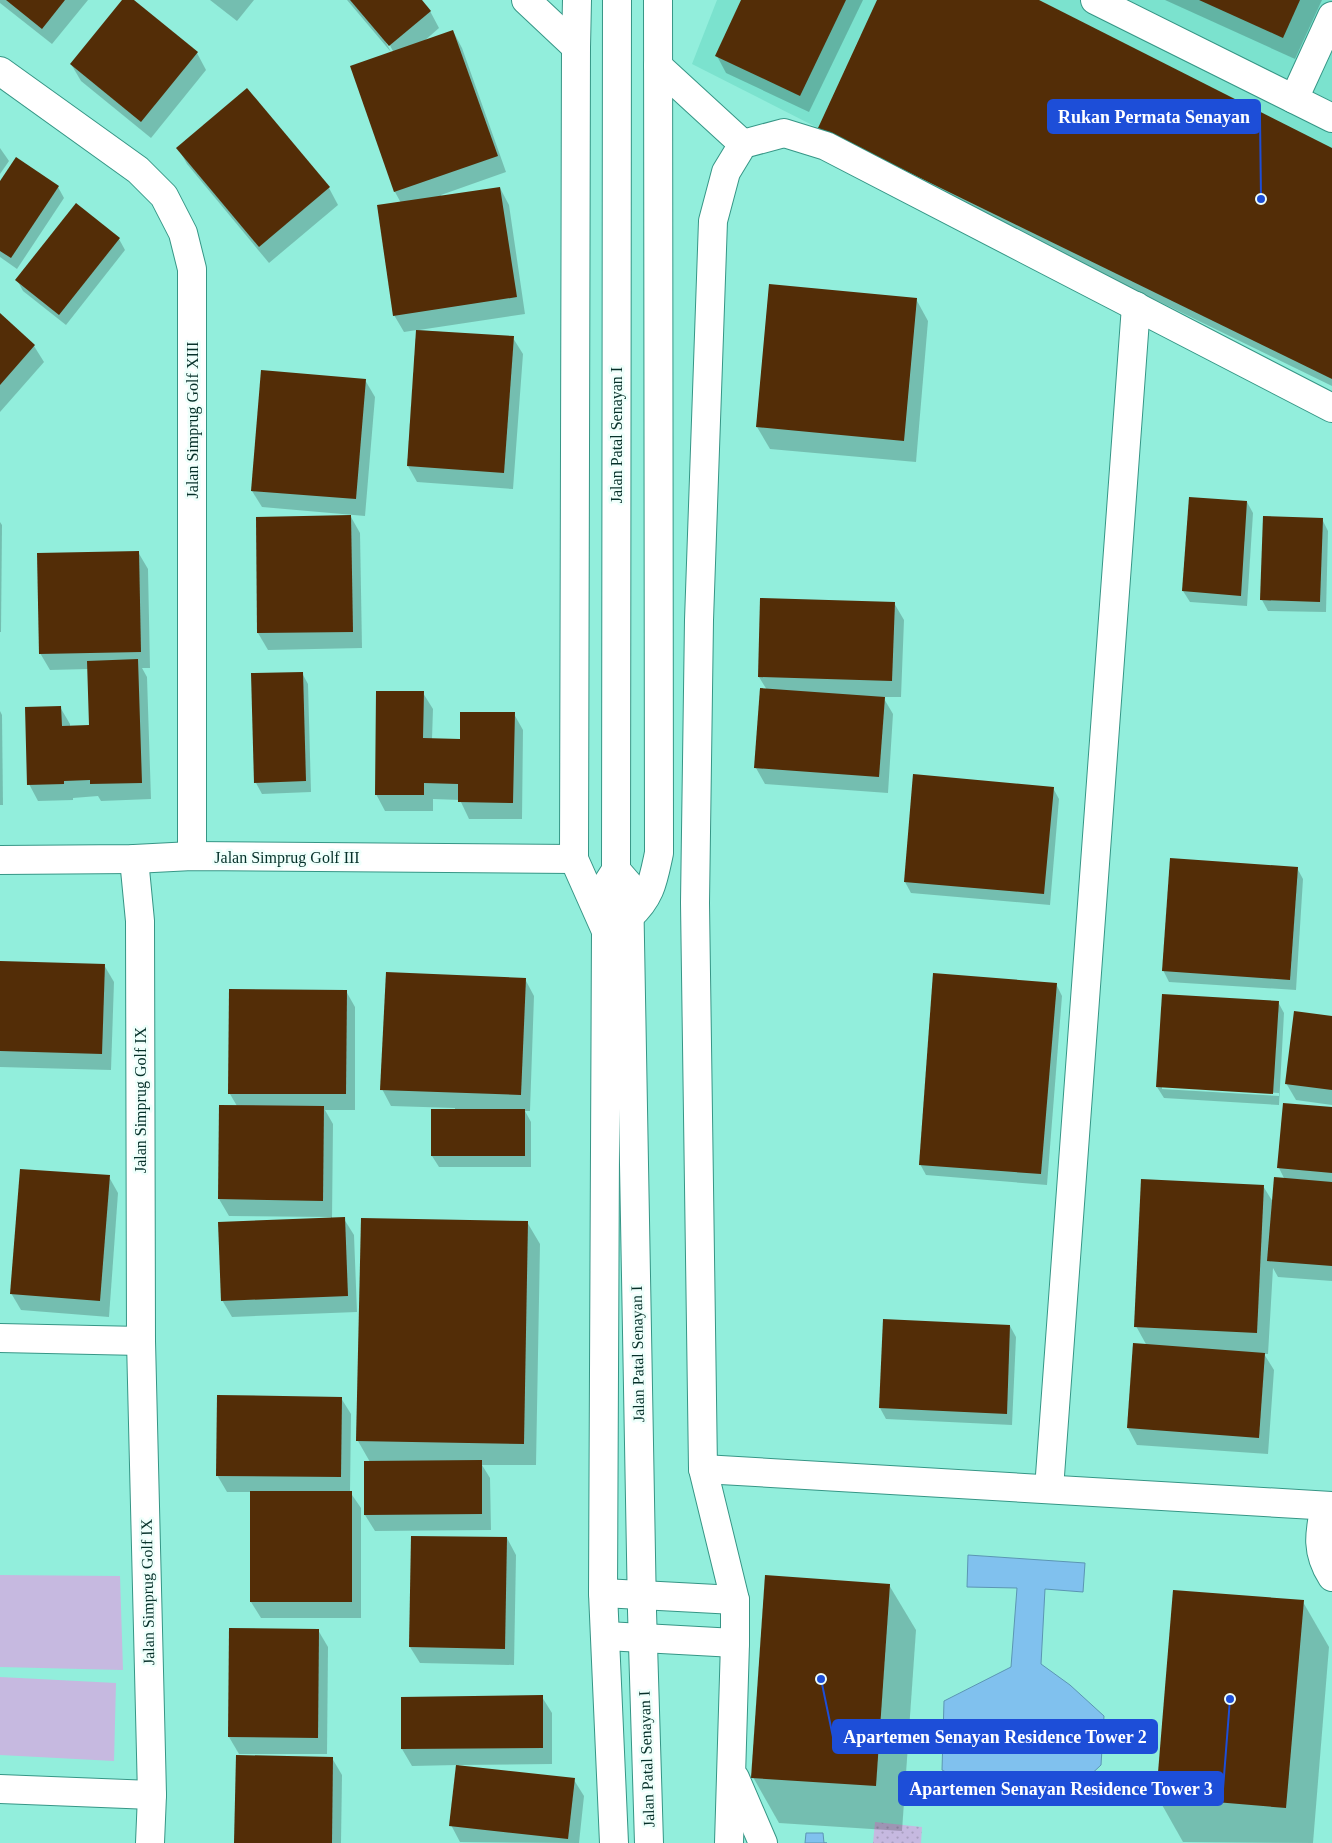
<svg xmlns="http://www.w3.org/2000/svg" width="1332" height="1843" font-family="'Times New Roman',serif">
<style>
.built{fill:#7be2ce}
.grass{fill:#c6b9e0}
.park{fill:url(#park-dots)}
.water{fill:#80c1ee;stroke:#5b96b3}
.shadow{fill:#0003;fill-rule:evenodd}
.building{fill:#532d07}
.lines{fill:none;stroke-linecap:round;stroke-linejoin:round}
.minor-casing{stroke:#369686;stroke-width:30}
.major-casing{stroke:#369686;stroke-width:30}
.highway-casing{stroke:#369686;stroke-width:30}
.minor{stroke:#fff;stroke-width:28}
.major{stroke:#fff;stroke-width:28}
.highway{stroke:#fff;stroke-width:28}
.labels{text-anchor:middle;stroke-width:5;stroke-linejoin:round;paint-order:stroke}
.street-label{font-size:16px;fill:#063029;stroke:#eefffb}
.leader{fill:none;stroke:#1d4ed8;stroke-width:2}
.callout-dot{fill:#1d4ed8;stroke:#eefffb;stroke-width:2}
.callout{fill:#1d4ed8;stroke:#1d4ed8;stroke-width:2}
.callout-label{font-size:18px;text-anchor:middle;font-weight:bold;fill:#fff}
</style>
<defs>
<pattern id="park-dots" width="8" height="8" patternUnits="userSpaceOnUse" patternTransform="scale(1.25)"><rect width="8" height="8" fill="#c6b9e0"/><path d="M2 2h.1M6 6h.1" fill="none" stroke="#a99fc0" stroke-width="1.8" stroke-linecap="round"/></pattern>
</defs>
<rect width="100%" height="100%" fill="#92eedc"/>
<path class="built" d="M717,0h615v270l-472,-234 -42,92 -126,-64z"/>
<g class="grass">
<path d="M0,1575l120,1 3,94 -123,-3z"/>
<path d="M0,1677l116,6 -2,78 -114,-6z"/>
</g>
<path class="park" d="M875,1822l47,5 -1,16h-48z"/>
<g class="water">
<path d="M968,1555l117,8 -2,29 -38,-3 -4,75 29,21 34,31 -3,49 -35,33 -80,-5 -44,-23 2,-69 67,-34 6,-79 -50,-1z"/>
<path d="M806,1833h17l1,10h3h-22z"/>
</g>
<g class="shadow">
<path d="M0,0h88l-36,44 -52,-41z"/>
<path d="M124,0h8l65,53 9,17 -55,68 -70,-57 -10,-17z"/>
<path d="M210,0h44l-17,21z"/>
<path d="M347,0h73l10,11 9,17 -16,14 30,-11 9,17 44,124 -65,23 1,2 58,-9 9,17 16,109 -106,16 94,8 10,16 -10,135 -96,-7 -9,-16 9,-136 -13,2 -10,-17 7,-112 -6,-11 -44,-125 43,-14 -7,-13 -2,1 6,11z"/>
<path d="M743,0h120l-54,112 -83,-39 -9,-17z"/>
<path d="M878,0h158l296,149v237l-506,-247 -6,-11z"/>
<path d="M1165,0h157l-27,59z"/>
<path d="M247,90l82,98 9,17 -69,58 -82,-99 -9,-16z"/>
<path d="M0,148l9,13 -9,13z"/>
<path d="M0,183l58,4 6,11 -47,71 -17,-12z"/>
<path d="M119,239l6,11 -59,75 -43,-34 -6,-11z"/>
<path d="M916,299l12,22 -12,141 -146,-13 -13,-22z"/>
<path d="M0,315l34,31 10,16 -44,50z"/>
<path d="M365,380l10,17 -10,119 -103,-9 -10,-16z"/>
<path d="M1190,498l57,4 6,11 -6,93 -57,-4 -7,-11z"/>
<path d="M351,517l9,16 2,115 -94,2 -10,-17 -1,-115z"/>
<path d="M1322,519l6,12 -2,81 -58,-1 -6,-11z"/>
<path d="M0,522l2,3 -1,107h-1z"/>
<path d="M138,552l10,17 2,99h-8l5,9 4,122 -50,2 -3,-5 -25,2v2l-35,1 -9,-17 31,-77 10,17v3l20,-1 -1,-57 -39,1 -10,-17z"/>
<path d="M894,603l10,17 -3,77h-18l10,17 -5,79 -123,-9 -9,-16 11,-78 -8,-13z"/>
<path d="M302,673l6,11 3,108 -49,2 -6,-11z"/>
<path d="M423,693l10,16 -1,30 29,1 53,-26 9,16 -1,89h-53l-9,-19 -27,-1v12h-48l-9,-17z"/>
<path d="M0,711l2,4 1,90h-3z"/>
<path d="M1053,788l6,11 -9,106 -139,-12 -6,-11z"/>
<path d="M1297,868l6,11 -7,111 -127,-8 -6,-12z"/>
<path d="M0,962l104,3 10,17 -3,88 -111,-3z"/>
<path d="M525,979l9,17 -4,115h-5l6,11v45h-92l-7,-11 1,-45h22v-3l-64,-2 -9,-17z"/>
<path d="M1056,984l6,12 -15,189 -121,-10 -6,-11z"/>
<path d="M346,991l9,16v103h-30l8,14 -1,95h12l10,16 3,77 -125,5 -10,-17 109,-81v-2l-102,-1 -10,-17 18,-93 -7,-12z"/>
<path d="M1278,1002l6,11 -5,92 -115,-7 -7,-11zM1162,1086l117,7v3l-117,-7z"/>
<path d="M1332,1017v88l-36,-5 -10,-17z"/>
<path d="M1332,1109v172l-54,-4 -5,-9 -5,86h-4l10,16 -6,84 -131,-9 -9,-17 6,-83 13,1 -11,-20 127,-140 10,16 12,-22 -6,-12z"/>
<path d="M109,1177l9,16 -9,124 -88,-7 -10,-17z"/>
<path d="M362,1220l165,2 13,22 -4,221h-54l8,13 1,52 -116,1 -10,-16 5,-53 -12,-21z"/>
<path d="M1010,1326l6,11 -4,88 -126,-6 -6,-11z"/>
<path d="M341,1398l10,16 -1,78 11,16v110h-100l-10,-16v-110h-24l-10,-17z"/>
<path d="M507,1538l9,17 -2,110 -94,-2 -10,-16z"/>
<path d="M889,1585l27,45 -14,201 -123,-8 -26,-46z"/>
<path d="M1303,1602l26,45 -16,196 -130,-1 -26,-46z"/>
<path d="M318,1630l10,17 -1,107h-88l-10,-17z"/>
<path d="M542,1697l10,16v51l-93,1v2l115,13 10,16 -5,47 -119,-1 -9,-17 6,-60 -45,1 -10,-17v-51z"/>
<path d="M332,1758l10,17 -1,68h-106z"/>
</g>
<g class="building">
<path d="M6,0h59l-23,29z"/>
<path d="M122,0h12l64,52 -57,70 -71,-58z"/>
<path d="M350,0h72l9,11 -42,35z"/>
<path d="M741,0h105l-46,96 -85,-40z"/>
<path d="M877,0h162l293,148v231l-514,-251z"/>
<path d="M1199,0h101l-17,38z"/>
<path d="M453,30l45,126 -104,36 -44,-126z"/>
<path d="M247,88l83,99 -71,60 -83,-99z"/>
<path d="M16,157l43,29 -48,72 -11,-7v-70z"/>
<path d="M500,187l17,110 -124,19 -16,-111z"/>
<path d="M76,203l44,35 -61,77 -44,-35z"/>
<path d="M769,284l148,14 -13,143 -148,-14z"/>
<path d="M0,313l35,32 -35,40z"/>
<path d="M416,330l98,6 -10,137 -97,-7z"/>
<path d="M261,370l105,9 -10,120 -105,-8z"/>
<path d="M1189,497l58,4 -6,95 -59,-5z"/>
<path d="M351,515l2,117 -96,1 -1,-116z"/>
<path d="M1263,516l60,2 -3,84 -60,-2z"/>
<path d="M139,551l2,101 -102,2 -2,-101z"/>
<path d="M760,598l135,4 -3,79 -134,-4z"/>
<path d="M138,659l4,124 -52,1v-4l-26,1v3l-37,1 -2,-78 36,-1 1,20 27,-1 -2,-64z"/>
<path d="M303,672l3,109 -52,2 -3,-110z"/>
<path d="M760,688l125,9 -6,80 -125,-9z"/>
<path d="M376,691h48l-1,47 37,1v-27h55l-2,91 -55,-1v-18l-34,-1v12h-49z"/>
<path d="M913,774l141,13 -10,107 -140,-12z"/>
<path d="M1170,858l128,9 -8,113 -128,-9z"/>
<path d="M0,961l105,3 -3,90 -102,-3z"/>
<path d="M386,972l140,6 -5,117 -141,-5z"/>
<path d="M933,973l124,10 -16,191 -122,-9z"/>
<path d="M229,989l118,1 -1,104h-118z"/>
<path d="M1162,994l117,7 -6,93 -117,-7z"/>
<path d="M1294,1011l38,5v74l-47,-6z"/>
<path d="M1283,1103l49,4v66l-55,-5z"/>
<path d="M219,1105l105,1 -1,95 -105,-2z"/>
<rect x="431" y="1109" width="94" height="47"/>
<path d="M20,1169l90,6 -10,126 -90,-7z"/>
<path d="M1274,1177l58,5v84l-65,-5z"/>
<path d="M1141,1179l123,6 -7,148 -123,-6z"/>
<path d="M345,1217l3,79 -127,5 -3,-79z"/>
<path d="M361,1218l167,3 -4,223 -168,-3z"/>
<path d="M883,1319l127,6 -3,89 -128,-6z"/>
<path d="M1133,1343l132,10 -6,85 -132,-10z"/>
<path d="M217,1395l125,2 -1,80 -125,-1z"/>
<path d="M482,1460v54l-118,1v-54z"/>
<rect x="250" y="1491" width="102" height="111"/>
<path d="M411,1536l96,1 -2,112 -96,-2z"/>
<path d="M765,1575l125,9 -14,202 -125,-8z"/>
<path d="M1173,1590l131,10 -18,208 -130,-11z"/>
<path d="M229,1628l90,1 -1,109 -90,-1z"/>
<path d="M543,1695v53l-142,1v-52z"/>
<path d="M236,1755l97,2 -1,86h-98z"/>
<path d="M456,1765l119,13 -7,61 -119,-13z"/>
</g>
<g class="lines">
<defs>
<g id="minor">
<path d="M526,0l50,47"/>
<path d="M1095,0l237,118"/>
<path d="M658,66l85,78"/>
<path d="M0,71l138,99 26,26 19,37 9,36v587"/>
<path d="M1294,99l38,-83"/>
<path d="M134,859l6,62 1,420 11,454 -2,48"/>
<path d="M0,860l134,-1 58,-3 382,3"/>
<path d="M0,1338l141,3"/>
<path d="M703,1469l629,37"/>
<path d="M1049,1489l87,-1183"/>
<path d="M1325,1506c-6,28 -9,46 7,71"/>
<path d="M603,1593l132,7"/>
<path d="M606,1636l129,7"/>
<path d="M735,1778l28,65"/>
<path d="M0,1789l152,6"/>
<path d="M729,1843l6,-200v-43l-32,-131 -8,-566 4,-283 14,-399 13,-49 17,-28 41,-11 42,13 506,262"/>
</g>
<g id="major">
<path d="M616,870l13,15 13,726 7,232"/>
<path d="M614,1843l-11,-250 3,-662 1,-47 9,-14 1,-870"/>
</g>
<g id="highway">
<path d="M577,0l-1,47 -2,812 32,72"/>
<path d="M629,917c22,-20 24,-36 30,-64l-1,-853"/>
</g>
</defs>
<use href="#minor" class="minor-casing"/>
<use href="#major" class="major-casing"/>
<use href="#highway" class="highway-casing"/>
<use href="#minor" class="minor"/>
<use href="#major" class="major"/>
<use href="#highway" class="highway"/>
</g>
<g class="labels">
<g class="street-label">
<text transform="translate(192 420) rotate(-90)" y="6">Jalan Simprug Golf XIII</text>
<text transform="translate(616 435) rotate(-90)" y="6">Jalan Patal Senayan I</text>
<text x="287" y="863">Jalan Simprug Golf III</text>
<text transform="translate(140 1100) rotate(-90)" y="6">Jalan Simprug Golf IX</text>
<text transform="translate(637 1354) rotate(-91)" y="6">Jalan Patal Senayan I</text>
<text transform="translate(147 1592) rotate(-91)" y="6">Jalan Simprug Golf IX</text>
<text transform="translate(646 1759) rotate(-92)" y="6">Jalan Patal Senayan I</text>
</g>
</g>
<path class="leader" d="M1261 199L1260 117M821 1679L833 1737M1230 1699L1223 1789"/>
<g class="callout-dot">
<circle cx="1261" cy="199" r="5"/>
<circle cx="821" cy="1679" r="5"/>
<circle cx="1230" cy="1699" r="5"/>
</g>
<g class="callout">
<rect x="1048" y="100" width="212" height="33" rx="5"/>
<rect x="833" y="1720" width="324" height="33" rx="5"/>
<rect x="899" y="1772" width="324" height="33" rx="5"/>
</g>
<g class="callout-label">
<text x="1154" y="123">Rukan Permata Senayan</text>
<text x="995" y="1743">Apartemen Senayan Residence Tower 2</text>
<text x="1061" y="1795">Apartemen Senayan Residence Tower 3</text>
</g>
</svg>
